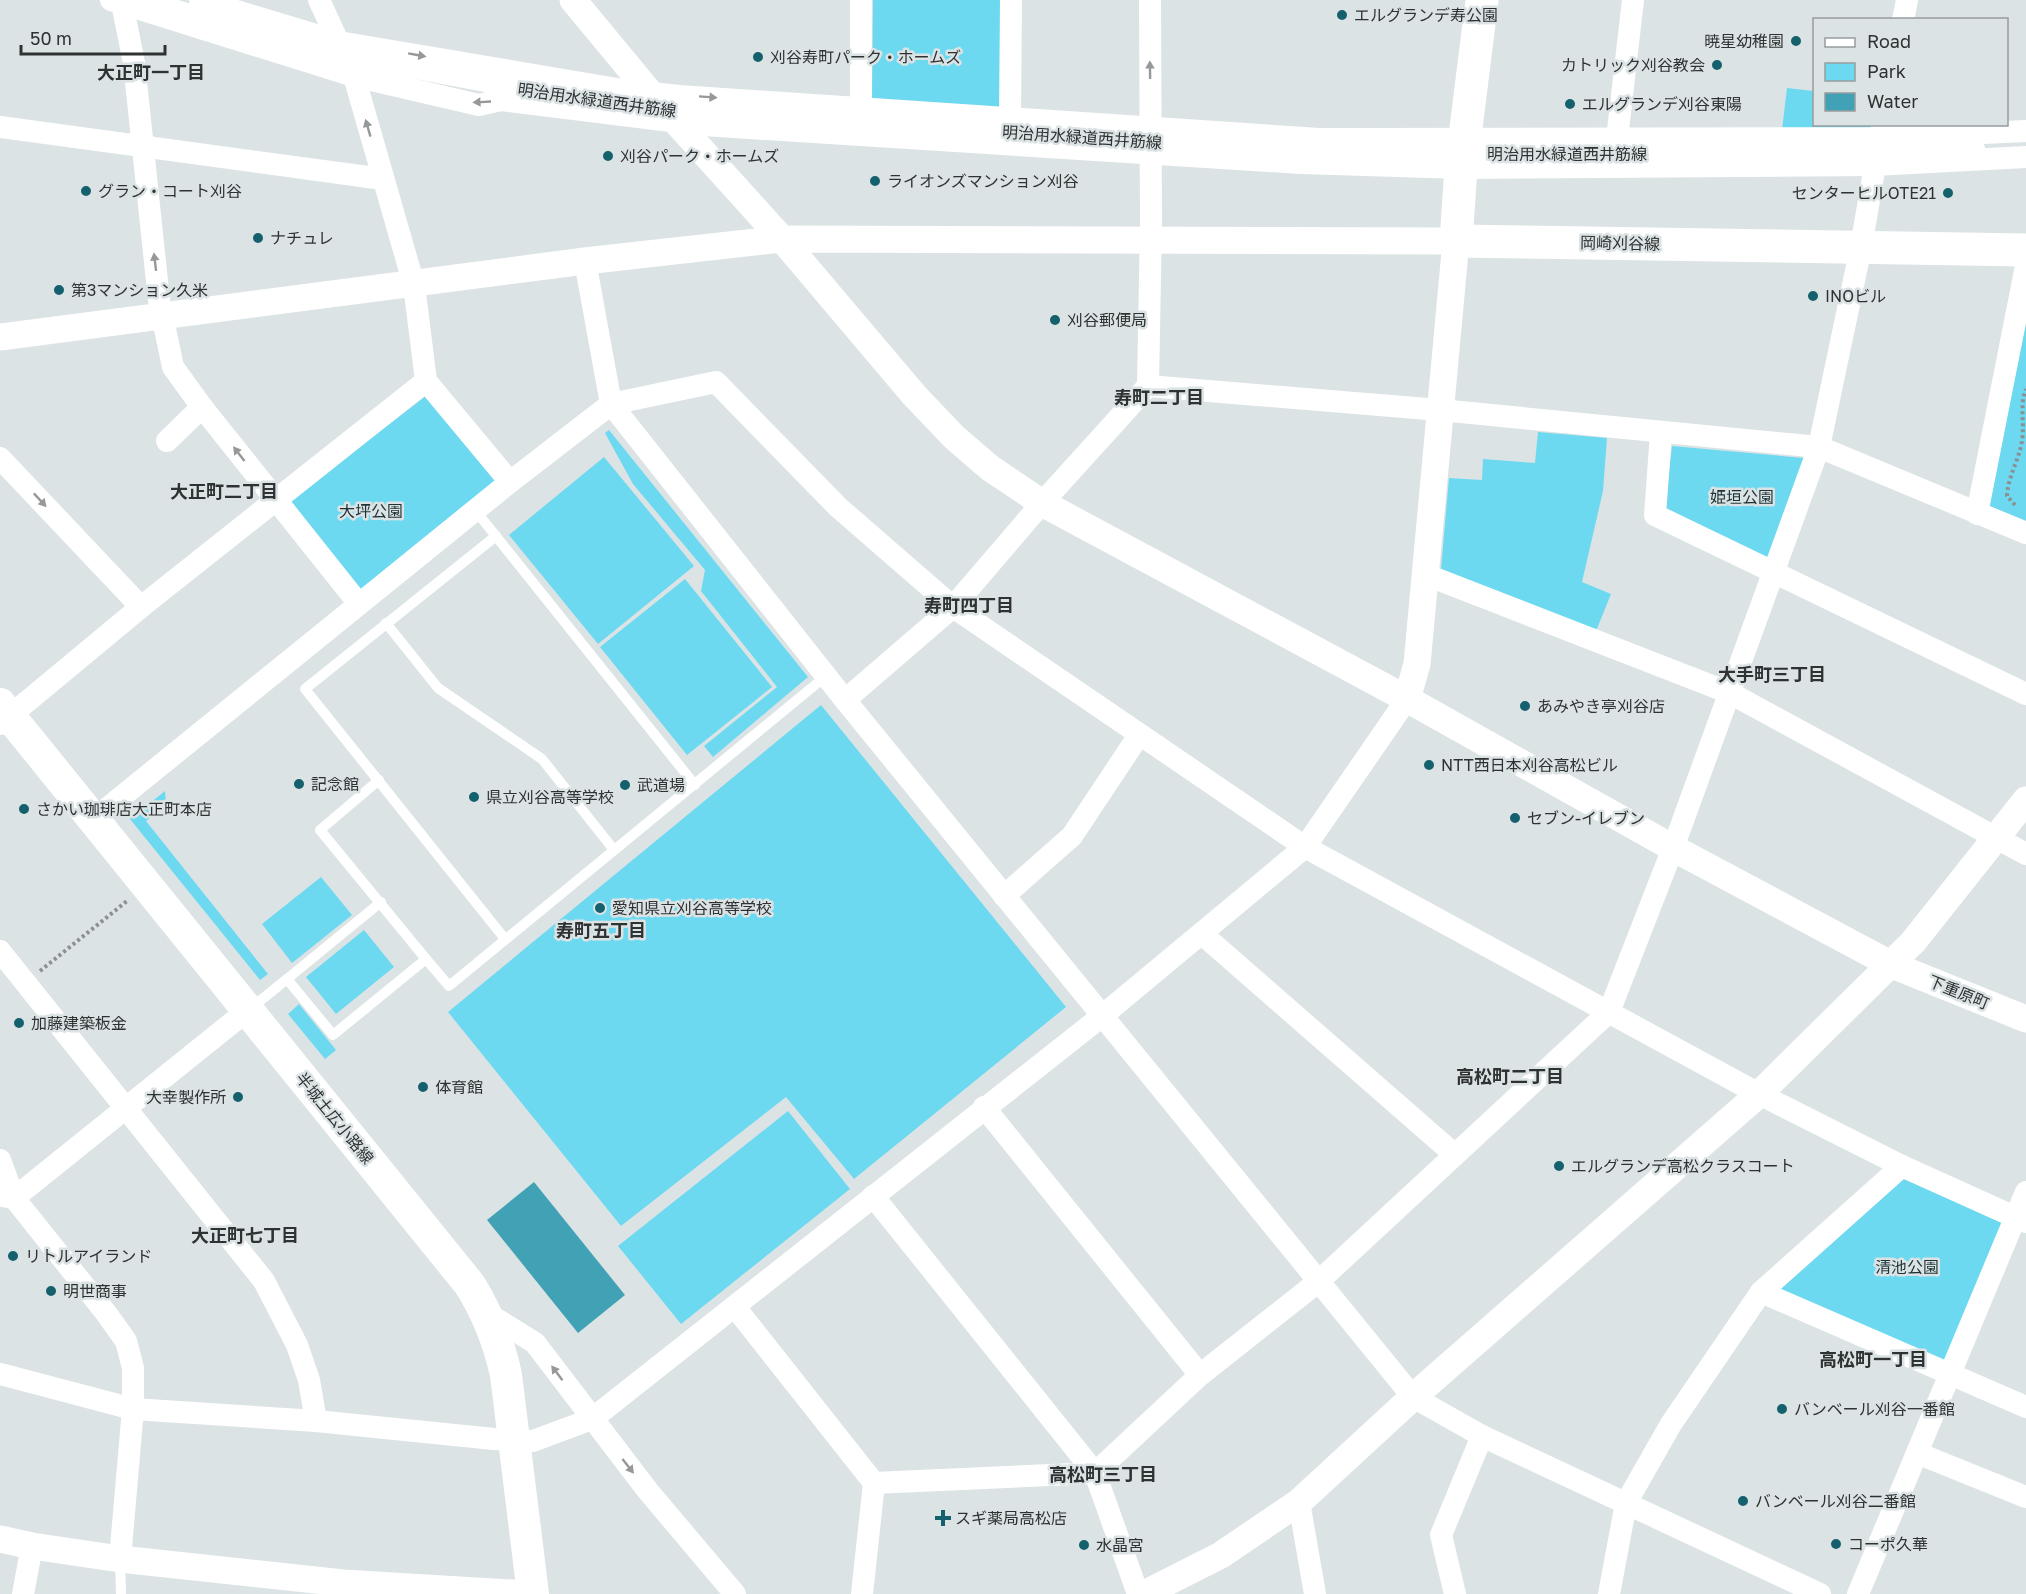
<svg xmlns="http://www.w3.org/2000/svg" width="2026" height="1594" font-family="'Golos Text','Noto Sans JP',sans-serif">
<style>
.green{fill:#6cd9f0}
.water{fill:#41a2b5}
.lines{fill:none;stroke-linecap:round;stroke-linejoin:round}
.path{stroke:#8b9192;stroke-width:4;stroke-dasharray:3 3;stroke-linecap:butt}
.service{stroke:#fff;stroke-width:10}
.pedestrian{stroke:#fff;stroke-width:16}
.minor{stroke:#fff;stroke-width:22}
.tertiary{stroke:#fff;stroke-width:27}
.secondary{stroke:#fff;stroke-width:32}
.primary{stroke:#fff;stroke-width:33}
.oneway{fill:#979899}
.poi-dot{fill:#15606d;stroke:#dce3e5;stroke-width:2}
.labels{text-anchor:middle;stroke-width:5;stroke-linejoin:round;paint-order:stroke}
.poi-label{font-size:16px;fill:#2f3233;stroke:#dce3e5;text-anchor:start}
.street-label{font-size:16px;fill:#2f3233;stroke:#dce3e5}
.park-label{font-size:16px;fill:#1c3237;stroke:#dce3e5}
.neighbourhood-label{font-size:18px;font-weight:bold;fill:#2f3233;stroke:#dce3e5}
</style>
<rect width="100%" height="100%" fill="#dce3e5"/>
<g class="green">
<path d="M873,0h131l-1,108 -131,-9z"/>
<path d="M1787,88l27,3v33l58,1 -1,3 -89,2z"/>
<path d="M2026,323v198l-37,-15z"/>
<path d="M426,396l72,86 -136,111 -72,-93z"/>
<path d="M609,430l199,247 -95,80 -9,-11 73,-59 -76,-96 4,-21 -72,-86 -28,-51z"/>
<path d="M1538,432l69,6 -4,53 -21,91 29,12 -15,37 -155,-62 8,-91 33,2 1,-21 52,4z"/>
<path d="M1672,446l132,12 -36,101 -103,-50z"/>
<path d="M604,457l90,109 -96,78 -89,-109z"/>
<path d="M685,579l87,108 -85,68 -87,-108z"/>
<path d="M821,705l245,302 -212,172 -68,-82 -165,129 -173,-214z"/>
<path d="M165,791l1,14 -20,16 122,153 -8,6 -130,-161z"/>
<path d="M321,877l31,38 -60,48 -30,-39z"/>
<path d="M364,930l30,37 -58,47 -30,-37z"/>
<path d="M299,1004l37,46 -11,9 -37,-45z"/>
<path d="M788,1111l62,78 -169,135 -63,-78z"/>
<path d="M1899,1177l104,46 -57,140 -168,-74z"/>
</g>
<path class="water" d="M534,1182l91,113 -47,38 -91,-113z"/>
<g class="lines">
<g class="path">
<path d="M2015,505l-8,-9c1,-20 12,-36 15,-55 3,-18 -3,-35 4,-52"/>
<path d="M40,971l87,-70"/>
</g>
<g class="service">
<path d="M475,510l220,275"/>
<path d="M496,536l-191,153 200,250"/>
<path d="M386,623l52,65 104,71 72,91"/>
<path d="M379,780l-59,50 106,129"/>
<path d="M287,979l94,-77"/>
<path d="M250,1009l37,-30 46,56 93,-76 23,27 377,-310"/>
<path d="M120,1559l1,35"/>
</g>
<path class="pedestrian" d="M150,0l196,58 160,30 187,25 608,39 162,2 414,-1 100,-5"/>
<g class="minor">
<path d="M111,0l243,76 125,29 22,-5 202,25 598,38 160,5 413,-3 152,-8"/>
<path d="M200,0l139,42 284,48 56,6 640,43 560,-1 147,-7"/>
<path d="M319,0l35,76 60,209 12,96 84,101"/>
<path d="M861,0v107"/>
<path d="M1150,0l1,222 -3,164 292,24 379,37 207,86"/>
<path d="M122,3l12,60 25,237 14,67 29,40 157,197"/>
<path d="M1903,20l4,-20"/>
<path d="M1010,117l1,-117"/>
<path d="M0,127l383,52"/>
<path d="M1617,139l16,-139"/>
<path d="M585,261l26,143 234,296 568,697 69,39 338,158"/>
<path d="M1661,433l-6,82 371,179"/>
<path d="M167,441l35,-34"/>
<path d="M0,458l141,149"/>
<path d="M1977,514l49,-248"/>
<path d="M1424,574l306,119 296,161"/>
<path d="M845,700l108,-93 89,-104 106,-117"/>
<path d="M0,724l141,-117 285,-226"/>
<path d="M94,819l416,-337 101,-78 105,-22 122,125 115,100 352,240 454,247 143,72 124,56"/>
<path d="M1004,896l68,-60 67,-101"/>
<path d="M1202,934l252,220"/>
<path d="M0,951l264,330 33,64 12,35 7,41"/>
<path d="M984,1107l216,268"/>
<path d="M0,1160l14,38 92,115 20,28 7,27v41l-13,150"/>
<path d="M2,1196l12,2 234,-188"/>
<path d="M873,1196l222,277 43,121"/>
<path d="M1761,1292l265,115"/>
<path d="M735,1307l139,176 -12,111"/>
<path d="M487,1313l48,30 113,148 87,103"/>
<path d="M0,1374l133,35 183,12 178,18 39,2 59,-22 510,-403 203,-169 102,-148"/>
<path d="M1917,1453l109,44"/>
<path d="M874,1483l221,-10 105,-98 119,-94 290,-269 64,-164 146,-401 42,-200 21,-123"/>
<path d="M1299,1502l16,92"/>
<path d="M23,1594l9,-48"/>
<path d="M1455,1594l-14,-59 41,-99"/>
<path d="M1609,1594l17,-91 45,-79 90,-132 141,-126"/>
<path d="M1858,1594l168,-402"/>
</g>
<g class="tertiary">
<path d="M573,0l77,93 132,146 132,156 40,42 36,31 52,35 365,196 266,149 219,117 134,54"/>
<path d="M0,337l585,-76 197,-22 674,2 -39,423 -10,35"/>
<path d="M0,1539l32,7 88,13 223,24 185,11"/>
<path d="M1144,1594l77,-39 78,-53 114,-105 346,-303 154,-152 113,-142"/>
</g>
<path class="secondary" d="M0,704l470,581c18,29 29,57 36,90l27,219"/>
<path class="primary" d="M1482,0l-21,168 -5,73 570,9"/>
</g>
<defs><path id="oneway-solid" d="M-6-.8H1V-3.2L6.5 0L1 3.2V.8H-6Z" transform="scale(1.5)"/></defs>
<g class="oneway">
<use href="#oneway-solid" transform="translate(417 55) rotate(10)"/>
<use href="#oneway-solid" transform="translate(1150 70) rotate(-91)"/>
<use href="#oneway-solid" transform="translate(708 97) rotate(4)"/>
<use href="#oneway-solid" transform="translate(482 102) rotate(177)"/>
<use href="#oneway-solid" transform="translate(368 128) rotate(-106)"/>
<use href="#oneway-solid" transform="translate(155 262) rotate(-97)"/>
<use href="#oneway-solid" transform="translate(239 454) rotate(-128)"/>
<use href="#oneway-solid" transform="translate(40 500) rotate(47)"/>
<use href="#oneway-solid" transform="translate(557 1373) rotate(-127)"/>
<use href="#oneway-solid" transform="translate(628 1466) rotate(52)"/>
</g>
<g class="poi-dot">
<circle cx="1342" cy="15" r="6"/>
<circle cx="1796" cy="41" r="6"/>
<circle cx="758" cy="57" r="6"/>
<circle cx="1717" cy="65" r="6"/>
<circle cx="1570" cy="104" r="6"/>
<circle cx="608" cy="156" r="6"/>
<circle cx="875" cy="181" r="6"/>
<circle cx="86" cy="191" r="6"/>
<circle cx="1948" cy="193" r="6"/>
<circle cx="258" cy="238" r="6"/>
<circle cx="59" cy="290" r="6"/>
<circle cx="1813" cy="296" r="6"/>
<circle cx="1055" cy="320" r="6"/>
<circle cx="1525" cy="706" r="6"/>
<circle cx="1429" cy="765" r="6"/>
<circle cx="299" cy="784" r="6"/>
<circle cx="625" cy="785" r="6"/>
<circle cx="474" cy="797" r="6"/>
<circle cx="24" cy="809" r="6"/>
<circle cx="1515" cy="818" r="6"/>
<circle cx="600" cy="908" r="6"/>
<circle cx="19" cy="1023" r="6"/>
<circle cx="423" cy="1087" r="6"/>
<circle cx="238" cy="1097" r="6"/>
<circle cx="1559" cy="1166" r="6"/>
<circle cx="13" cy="1256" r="6"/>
<circle cx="51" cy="1291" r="6"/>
<circle cx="1782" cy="1409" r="6"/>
<circle cx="1743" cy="1501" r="6"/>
<path d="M940 1509h6v6h6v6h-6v6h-6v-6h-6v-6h6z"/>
<circle cx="1836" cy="1544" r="6"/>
<circle cx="1084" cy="1545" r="6"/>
</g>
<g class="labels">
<g class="poi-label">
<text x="1354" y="21">エルグランデ寿公園</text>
<text x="1784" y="47" text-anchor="end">暁星幼稚園</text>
<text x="770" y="63">刈谷寿町パーク・ホームズ</text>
<text x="1705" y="71" text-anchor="end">カトリック刈谷教会</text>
<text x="1582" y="110">エルグランデ刈谷東陽</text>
<text x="620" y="162">刈谷パーク・ホームズ</text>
<text x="887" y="187">ライオンズマンション刈谷</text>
<text x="98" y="197">グラン・コート刈谷</text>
<text x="1936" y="199" text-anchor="end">センターヒルOTE21</text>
<text x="270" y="244">ナチュレ</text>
<text x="71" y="296">第3マンション久米</text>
<text x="1825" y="302">INOビル</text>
<text x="1067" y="326">刈谷郵便局</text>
<text x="1537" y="712">あみやき亭刈谷店</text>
<text x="1441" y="771">NTT西日本刈谷高松ビル</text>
<text x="311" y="790">記念館</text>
<text x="637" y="791">武道場</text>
<text x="486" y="803">県立刈谷高等学校</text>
<text x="36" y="815">さかい珈琲店大正町本店</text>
<text x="1527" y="824">セブン-イレブン</text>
<text x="612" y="914">愛知県立刈谷高等学校</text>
<text x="31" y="1029">加藤建築板金</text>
<text x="435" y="1093">体育館</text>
<text x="226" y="1103" text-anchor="end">大幸製作所</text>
<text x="1571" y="1172">エルグランデ高松クラスコート</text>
<text x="25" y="1262">リトルアイランド</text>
<text x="63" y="1297">明世商事</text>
<text x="1794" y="1415">バンベール刈谷一番館</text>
<text x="1755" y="1507">バンベール刈谷二番館</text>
<text x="955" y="1524">スギ薬局高松店</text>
<text x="1848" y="1550">コーポ久華</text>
<text x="1096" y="1551">水晶宮</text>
</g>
<g class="street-label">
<text transform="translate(597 100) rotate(8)" y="6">明治用水緑道西井筋線</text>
<text transform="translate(1082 137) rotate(4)" y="6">明治用水緑道西井筋線</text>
<text x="1567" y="160">明治用水緑道西井筋線</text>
<text transform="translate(1620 243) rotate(1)" y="6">岡崎刈谷線</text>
<text transform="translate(1959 992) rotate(22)" y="6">下重原町</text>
<text transform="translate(335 1118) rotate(51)" y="6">半城土広小路線</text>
</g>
<g class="park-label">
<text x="1742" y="503">姫垣公園</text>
<text x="371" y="517">大坪公園</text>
<text x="1907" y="1273">清池公園</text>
</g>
<g class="neighbourhood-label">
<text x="151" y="79">大正町一丁目</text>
<text x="1159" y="404">寿町二丁目</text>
<text x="224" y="498">大正町二丁目</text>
<text x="969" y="612">寿町四丁目</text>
<text x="1772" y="681">大手町三丁目</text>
<text x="601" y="937">寿町五丁目</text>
<text x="1510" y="1083">高松町二丁目</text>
<text x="245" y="1242">大正町七丁目</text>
<text x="1873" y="1366">高松町一丁目</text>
<text x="1103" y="1481">高松町三丁目</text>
</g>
</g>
<rect x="1813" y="18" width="195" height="108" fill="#dce3e5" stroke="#979c9e" stroke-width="1.5"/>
<rect x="1825" y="38" width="30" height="9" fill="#ffffff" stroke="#979c9e" stroke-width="1.5"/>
<text x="1867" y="48" font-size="18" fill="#2f3233">Road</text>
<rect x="1825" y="63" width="30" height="18" fill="#6cd9f0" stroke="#979c9e" stroke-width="1.5"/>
<text x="1867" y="78" font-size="18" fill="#2f3233">Park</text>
<rect x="1825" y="93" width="30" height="18" fill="#41a2b5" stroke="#979c9e" stroke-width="1.5"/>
<text x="1867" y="108" font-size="18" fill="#2f3233">Water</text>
<path d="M21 45v9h144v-9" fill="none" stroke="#2f3233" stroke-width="3"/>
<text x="30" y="45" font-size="18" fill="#2f3233" stroke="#dce3e5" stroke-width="4.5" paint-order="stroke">50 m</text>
</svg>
